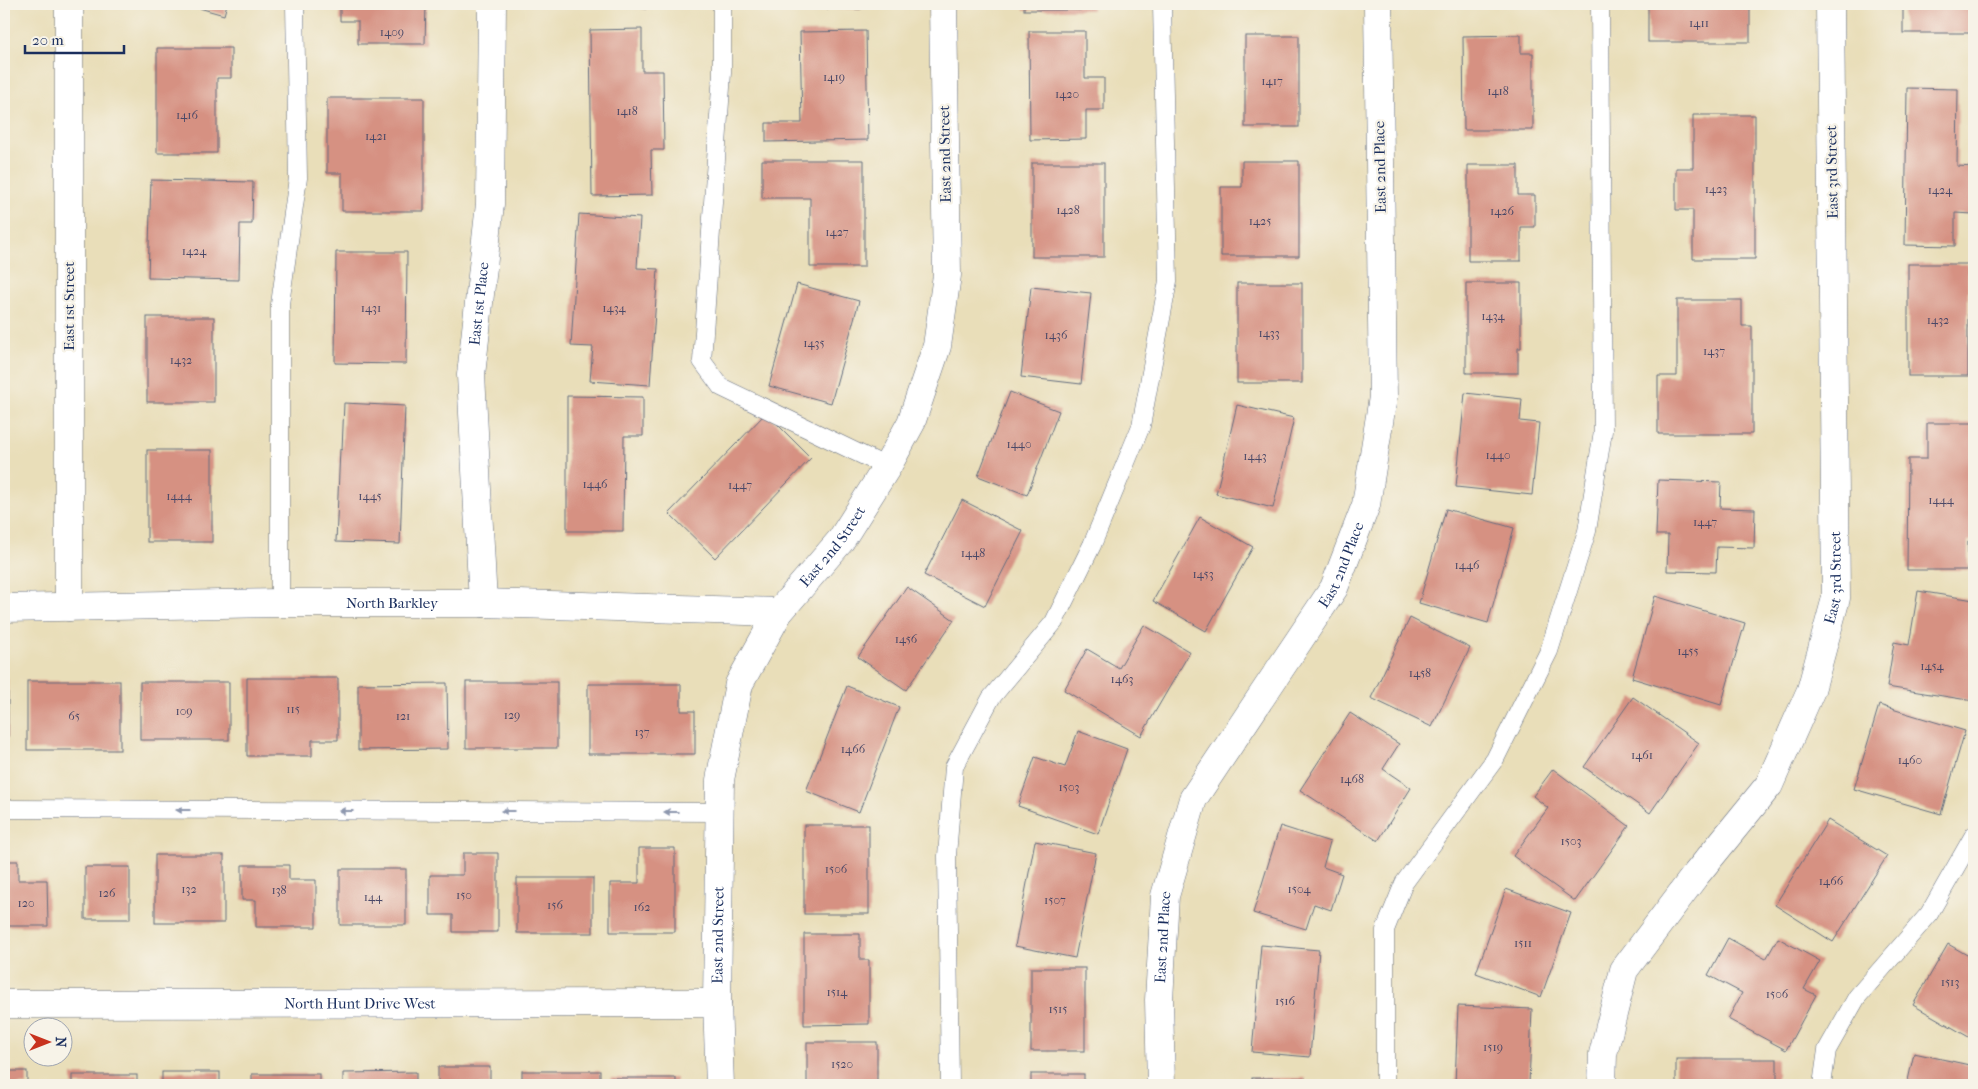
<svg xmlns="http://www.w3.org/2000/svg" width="1978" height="1089" font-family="'IM FELL French Canon',serif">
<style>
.building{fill:#d69182}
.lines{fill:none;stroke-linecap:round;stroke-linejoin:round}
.service-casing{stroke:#636c7e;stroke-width:19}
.minor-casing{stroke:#636c7e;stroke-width:29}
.service{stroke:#fff;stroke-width:18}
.minor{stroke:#fff;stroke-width:28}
.oneway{fill:#8d97ae}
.labels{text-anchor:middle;stroke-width:4.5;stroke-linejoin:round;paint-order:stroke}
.number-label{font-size:12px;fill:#4a4867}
.street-label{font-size:15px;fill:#1b2f5e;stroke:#f7f3e8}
</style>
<rect width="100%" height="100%" fill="#f7f3e8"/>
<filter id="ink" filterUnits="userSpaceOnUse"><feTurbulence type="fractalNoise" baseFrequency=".02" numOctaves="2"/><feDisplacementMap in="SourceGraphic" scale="10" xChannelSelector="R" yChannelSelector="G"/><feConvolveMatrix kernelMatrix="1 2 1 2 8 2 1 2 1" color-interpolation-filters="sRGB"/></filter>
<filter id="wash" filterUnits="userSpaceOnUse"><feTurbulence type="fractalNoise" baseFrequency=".0096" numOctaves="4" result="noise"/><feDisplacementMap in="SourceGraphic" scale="20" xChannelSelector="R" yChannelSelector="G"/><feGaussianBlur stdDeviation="1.12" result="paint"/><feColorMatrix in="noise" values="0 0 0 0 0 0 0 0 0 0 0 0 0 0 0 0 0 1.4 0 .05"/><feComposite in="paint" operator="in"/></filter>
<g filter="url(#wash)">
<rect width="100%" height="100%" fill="#e9deb9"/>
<g id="blocks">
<g class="building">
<path d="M185,4h42l-3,11z"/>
<path d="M340,4h86l-1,40h-67v-23h-18z"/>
<path d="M618,4h29l-1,5z"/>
<rect x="809" y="4" width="52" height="5"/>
<rect x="1024" y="4" width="69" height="6"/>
<rect x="1648" y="4" width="102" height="38"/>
<rect x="1903" y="4" width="71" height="29"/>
<path d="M642,29v42h21l1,79h-13l1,45 -60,1 -2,-166z"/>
<path d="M866,31l2,109 -102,2v-19h36l-2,-91z"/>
<path d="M1029,31h56v47h19v32h-18v29l-56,1z"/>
<path d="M1521,35v18h12v77h-69l-1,-94z"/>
<rect x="1245" y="36" width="54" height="91"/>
<path d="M157,48h74v30h-14v75h-60z"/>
<path d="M1907,88l51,1 -1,77 17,1v47l-19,-1v33l-50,-1z"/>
<path d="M327,98h97v113h-82v-38h-15z"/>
<path d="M1693,115h62v144h-62v-49h-17v-42h17z"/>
<path d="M762,160h102v107h-54v-69h-48z"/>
<path d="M1242,161h57v95h-78v-69h21z"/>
<rect x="1032" y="163" width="72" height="94"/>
<path d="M1468,165h50v30h17v32h-14v34h-53z"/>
<path d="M151,180l102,2 -1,42h-12l-1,56 -91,-2z"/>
<path d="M579,214l61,4 -3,50 21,1 -8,116 -60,-4 3,-34 -22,-1z"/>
<path d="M336,252h71l-1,112 -71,-1z"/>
<rect x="1908" y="264" width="60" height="112"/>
<rect x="1237" y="283" width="65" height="100"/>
<path d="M1466,283h55v65h-3v25h-52z"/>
<path d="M797,284l62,17 -28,102 -62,-17z"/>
<path d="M1031,287l60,6 -10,91 -60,-7z"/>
<path d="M1677,300h65v26h10v108h-94v-58h19z"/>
<rect x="147" y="317" width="67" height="85"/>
<path d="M1010,392l49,19 -32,84 -49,-19z"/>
<path d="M1465,393l57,6 -2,22 19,2 -7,72 -76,-8z"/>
<path d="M567,396l76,1v39h-19l-1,95h-56z"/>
<path d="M344,403l61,3 -5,138 -64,-2 4,-93 2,1z"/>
<path d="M1237,405l57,13 -21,90 -57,-14z"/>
<path d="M766,413l45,45 -96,100 -46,-45z"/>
<path d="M1927,423h47v118h-6v29h-61l1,-111h19z"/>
<rect x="147" y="450" width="65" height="92"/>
<path d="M1658,480l63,2 -1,26 35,1 -1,39 -37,-1 -1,25 -49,-1 1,-36h-12z"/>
<path d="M962,500l61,31 -38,75 -61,-31z"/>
<path d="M1446,509l68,19 -26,95 -69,-20z"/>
<path d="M1200,517l53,30 -47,84 -53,-30z"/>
<path d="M907,587l47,33 -48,70 -48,-33z"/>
<path d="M1918,591l56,9v101l-87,-14 7,-45 15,3z"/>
<path d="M1655,596l90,27 -24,82 -89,-27z"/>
<path d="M1410,618l60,30 -38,79 -61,-29z"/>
<path d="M1144,625l46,27 -49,84 -77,-46 23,-41 32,19z"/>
<rect x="4" y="678" width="4" height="59"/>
<path d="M247,678h91v62h-26v16h-65z"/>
<rect x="27" y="681" width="93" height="69"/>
<rect x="140" y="682" width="89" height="58"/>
<rect x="466" y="682" width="91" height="66"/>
<path d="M447,683l1,66 -90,1v-66z"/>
<path d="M588,684h93v27h14v43h-107z"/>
<path d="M847,686l52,21 -40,105 -53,-21z"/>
<path d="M1633,697l66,46 -49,70 -66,-46z"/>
<path d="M1879,705l86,26 -24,83 -87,-25z"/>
<path d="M1350,713l49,31 -16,25 28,19 -33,53 -78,-51z"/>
<path d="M1078,731l49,18 -29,85 -80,-28 17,-49 30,10z"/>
<path d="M1553,769l76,57 -54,75 -62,-45 35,-48 -15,-12z"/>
<path d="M1828,820l59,36 -54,86 -58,-37z"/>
<rect x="804" y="825" width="65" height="89"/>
<path d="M1280,826l50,16 -7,25 19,7 -11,36 -17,-6 -8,25 -53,-16z"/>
<path d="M1035,841l61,12 -21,105 -60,-12z"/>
<path d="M639,848h36v84h-65v-49h29z"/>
<path d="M463,853h35v79h-45v-17h-23v-40h33z"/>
<rect x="155" y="855" width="69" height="68"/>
<path d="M4,861h14v19h29l1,46h-44z"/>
<path d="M242,865h47v15h27v47h-60v-27h-14z"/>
<rect x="85" y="867" width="45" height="52"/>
<rect x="340" y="869" width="66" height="56"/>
<rect x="517" y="878" width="76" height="55"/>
<path d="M1506,889l65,24 -30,84 -65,-24z"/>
<path d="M804,934h56v26h9v64l-65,1z"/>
<path d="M1728,938l38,21 12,-21 42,23 -16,28 12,6 -30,55 -58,-31 14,-26 -34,-18z"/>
<path d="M1948,944l26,15v81l-61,-35z"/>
<path d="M1261,945l58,5 -9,107 -58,-5z"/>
<rect x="1031" y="968" width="54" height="83"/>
<path d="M1458,1006l74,3 -3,76h-74z"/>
<rect x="807" y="1042" width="70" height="43"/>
<path d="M1914,1053l60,13v19h-67z"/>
<rect x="1676" y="1059" width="101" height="26"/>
<rect x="438" y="1067" width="52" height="18"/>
<rect x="4" y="1071" width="23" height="14"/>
<rect x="522" y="1071" width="78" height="14"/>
<rect x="162" y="1072" width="58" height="13"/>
<path d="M416,1072v13h-73v-12z"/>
<rect x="252" y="1074" width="67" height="11"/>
<rect x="1031" y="1074" width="53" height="11"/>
<rect x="72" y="1075" width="65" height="10"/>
<rect x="611" y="1078" width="65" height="7"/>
<rect x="1252" y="1078" width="53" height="7"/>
</g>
</g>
</g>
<g filter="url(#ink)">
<use href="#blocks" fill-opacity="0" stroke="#636c7e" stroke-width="1"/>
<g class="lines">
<defs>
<g id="service">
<path d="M722,4v69l-20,288 19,26 166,80"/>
<path d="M280,603v-299l18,-126 -3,-174"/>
<path d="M4,809l716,3"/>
<path d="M950,1085l-3,-229 7,-89 37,-69 63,-76 38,-77 49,-119 27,-145 -6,-277"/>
<path d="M1385,1085v-155l19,-47 91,-124 54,-108 38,-120 16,-100 -3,-427"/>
<path d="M1822,1085l5,-35 30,-53 72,-83 45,-79"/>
</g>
<g id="minor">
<path d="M69,4v603"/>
<path id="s1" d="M483,603l-12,-228 19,-171 2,-200"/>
<path id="s2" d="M4,608l276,-5h203l296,9"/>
<path id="s3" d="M4,1004l713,-1"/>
<path id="s4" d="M720,1085l-3,-82 3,-223 19,-96 40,-72 62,-72 46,-73 24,-44 26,-77 10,-71 -4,-271"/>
<path id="s5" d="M1161,1085l-2,-85 6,-104 28,-97 141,-211 32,-83 17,-108 -5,-393"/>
<path id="s6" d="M1602,1085l1,-31 21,-84 70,-93 75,-92 42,-95 25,-92 -6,-594"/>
</g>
</defs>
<use href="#service" class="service-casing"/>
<use href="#minor" class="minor-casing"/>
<use href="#service" class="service"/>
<use href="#minor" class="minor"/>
</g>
<defs><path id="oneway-solid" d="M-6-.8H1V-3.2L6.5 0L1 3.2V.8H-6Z" transform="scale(1.25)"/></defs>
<g class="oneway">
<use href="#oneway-solid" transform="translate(183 810) rotate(-180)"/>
<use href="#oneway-solid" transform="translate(346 811) rotate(-180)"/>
<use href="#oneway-solid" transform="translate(508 811) rotate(-180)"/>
<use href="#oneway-solid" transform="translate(671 812) rotate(-180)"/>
</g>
</g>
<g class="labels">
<g class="number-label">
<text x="1699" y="27">1411</text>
<text x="392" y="36">1409</text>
<text x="834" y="81">1419</text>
<text x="1272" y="85">1417</text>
<text x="1498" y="95">1418</text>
<text x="1067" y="98">1420</text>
<text x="627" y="115">1418</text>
<text x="187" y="119">1416</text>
<text x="376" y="140">1421</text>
<text x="1716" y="193">1423</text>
<text x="1940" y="194">1424</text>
<text x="1068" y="214">1428</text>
<text x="1502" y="215">1426</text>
<text x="1260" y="225">1425</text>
<text x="837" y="236">1427</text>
<text x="194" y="255">1424</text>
<text x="371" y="312">1431</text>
<text x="614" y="312">1434</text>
<text x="1493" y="320">1434</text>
<text x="1938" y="324">1432</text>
<text x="1269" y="337">1433</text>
<text x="1056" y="339">1436</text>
<text x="814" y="347">1435</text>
<text x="1714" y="355">1437</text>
<text x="181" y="364">1432</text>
<text x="1019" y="448">1440</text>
<text x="1498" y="459">1440</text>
<text x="1255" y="460">1443</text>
<text x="595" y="488">1446</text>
<text x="740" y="489">1447</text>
<text x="179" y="500">1444</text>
<text x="370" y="500">1445</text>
<text x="1941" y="504">1444</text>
<text x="1705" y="526">1447</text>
<text x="973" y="557">1448</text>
<text x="1467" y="569">1446</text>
<text x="1203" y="578">1453</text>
<text x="906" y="643">1456</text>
<text x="1688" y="655">1455</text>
<text x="1932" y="670">1454</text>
<text x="1420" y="677">1458</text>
<text x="1122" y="683">1463</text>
<text x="293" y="713">115</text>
<text x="184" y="715">109</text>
<text x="512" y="719">129</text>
<text x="74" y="720">65</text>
<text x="403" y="720">121</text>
<text x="642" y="736">137</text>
<text x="853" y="753">1466</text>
<text x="1642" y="759">1461</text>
<text x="1910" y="764">1460</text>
<text x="1352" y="783">1468</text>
<text x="1069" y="791">1503</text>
<text x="1571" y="845">1503</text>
<text x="836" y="873">1506</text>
<text x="1831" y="885">1466</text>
<text x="189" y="893">132</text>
<text x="1299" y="893">1504</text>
<text x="279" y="894">138</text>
<text x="107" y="897">126</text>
<text x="464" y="899">150</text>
<text x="373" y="901">144</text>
<text x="1055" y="904">1507</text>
<text x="26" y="907">120</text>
<text x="555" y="909">156</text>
<text x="642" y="911">162</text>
<text x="1523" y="947">1511</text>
<text x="1950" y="986">1513</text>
<text x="837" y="996">1514</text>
<text x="1777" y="998">1506</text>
<text x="1285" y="1005">1516</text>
<text x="1058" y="1013">1515</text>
<text x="1493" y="1051">1519</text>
<text x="842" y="1068">1520</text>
</g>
<g class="street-label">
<text transform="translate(945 154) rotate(-91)" y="5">East 2nd Street</text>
<text transform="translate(1380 167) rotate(-91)" y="5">East 2nd Place</text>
<text transform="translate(1832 172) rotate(-91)" y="5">East 3rd Street</text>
<text dy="5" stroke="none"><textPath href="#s1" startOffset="300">East 1st Place</textPath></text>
<text transform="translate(69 306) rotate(-90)" y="5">East 1st Street</text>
<text dy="5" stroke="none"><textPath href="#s4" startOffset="570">East 2nd Street</textPath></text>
<text dy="5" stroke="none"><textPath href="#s5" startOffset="568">East 2nd Place</textPath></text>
<text dy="5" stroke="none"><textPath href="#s6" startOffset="572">East 3rd Street</textPath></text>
<text dy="5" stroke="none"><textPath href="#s2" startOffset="388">North Barkley</textPath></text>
<text dy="5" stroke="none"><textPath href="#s4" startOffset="150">East 2nd Street</textPath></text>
<text dy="5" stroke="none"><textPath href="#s5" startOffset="148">East 2nd Place</textPath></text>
<text dy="5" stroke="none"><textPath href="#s3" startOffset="356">North Hunt Drive West</textPath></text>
</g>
</g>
<rect width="1978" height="1089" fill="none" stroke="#f7f3e8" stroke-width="20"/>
<g transform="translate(48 1042) rotate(90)"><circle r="24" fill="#f7f3e8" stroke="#9fa5b1"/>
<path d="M0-4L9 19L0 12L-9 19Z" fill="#c8321e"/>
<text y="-8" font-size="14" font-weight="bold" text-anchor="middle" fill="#1b2f5e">N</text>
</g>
<path d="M25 45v8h99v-8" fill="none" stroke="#1b2f5e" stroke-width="2.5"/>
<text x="32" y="45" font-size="15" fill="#1b2f5e" stroke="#f7f3e8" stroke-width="4" paint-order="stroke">20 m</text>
</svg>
